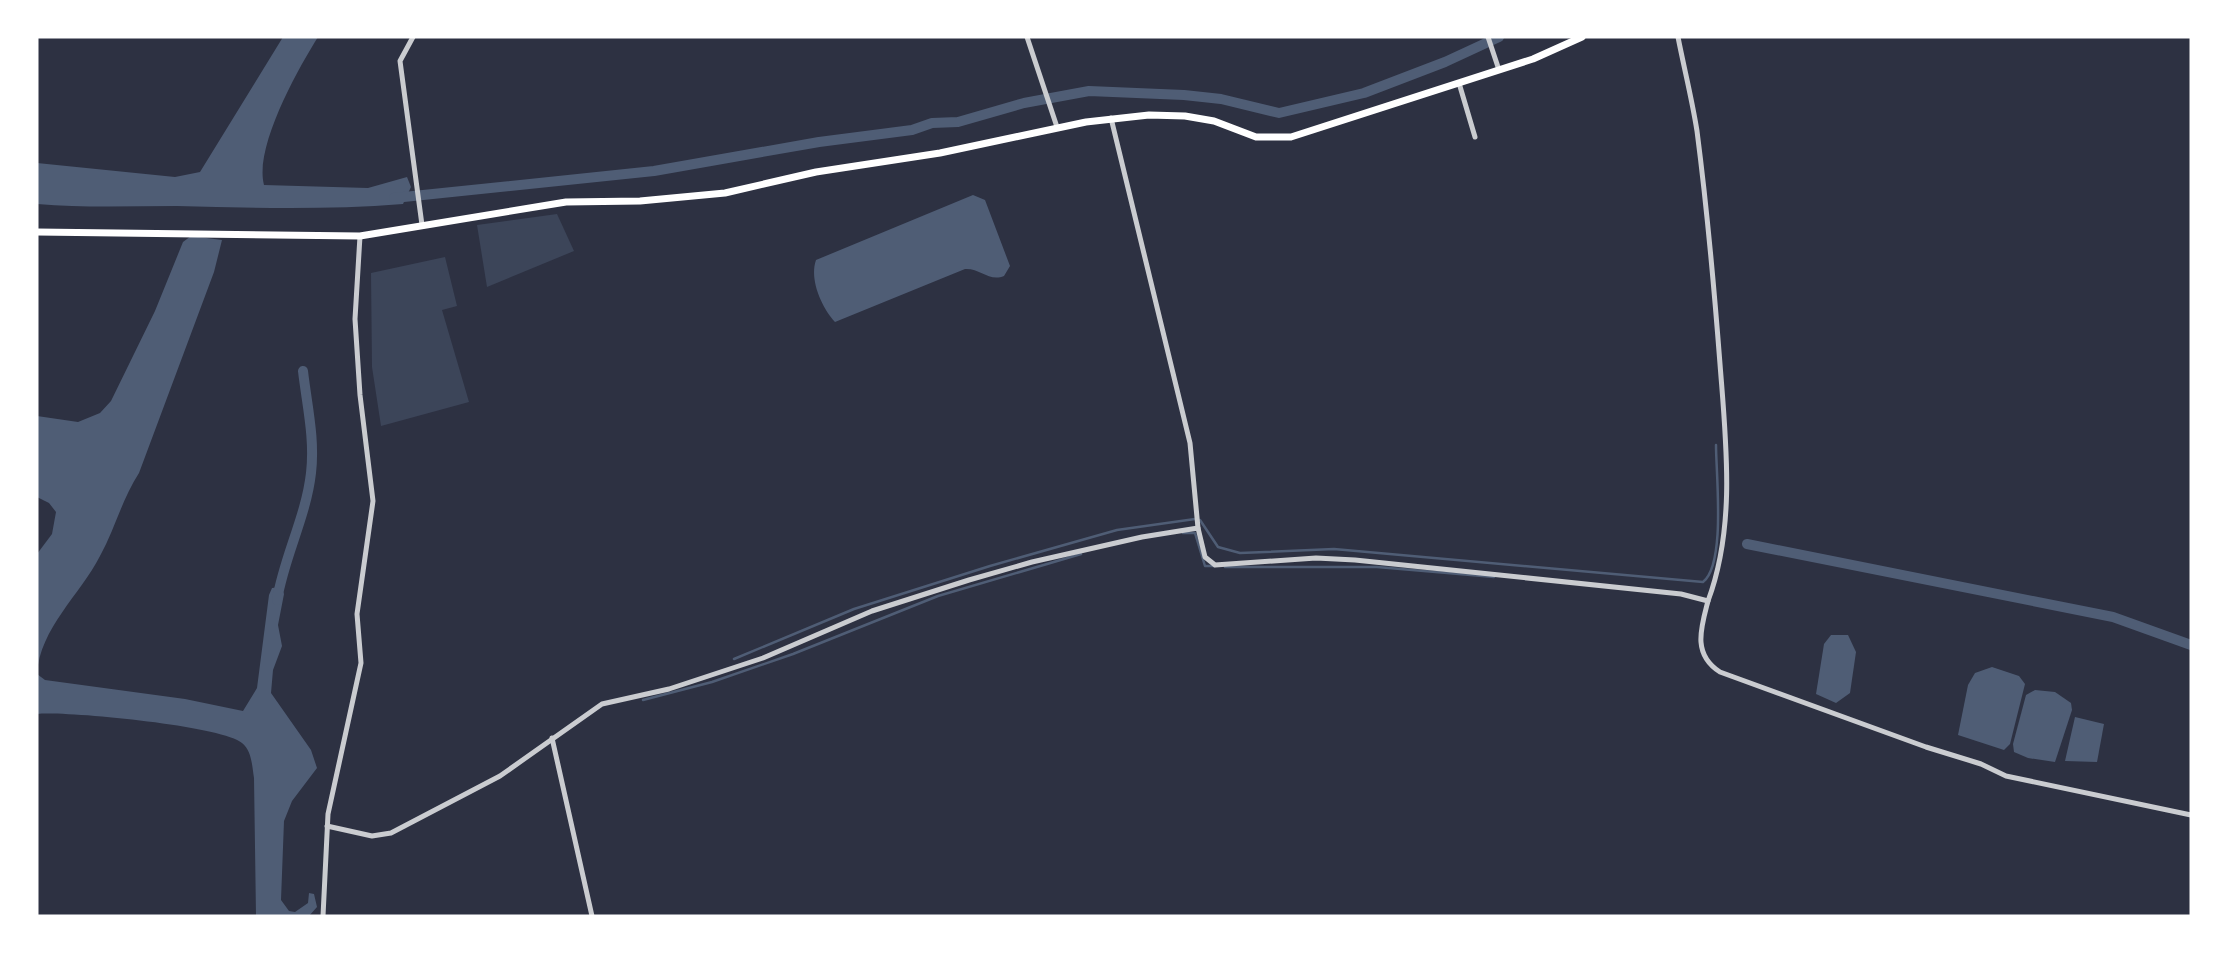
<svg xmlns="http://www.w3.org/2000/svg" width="2228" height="953" font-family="'Noto Sans',sans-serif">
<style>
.green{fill:#3c4559}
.water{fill:#4f5d75}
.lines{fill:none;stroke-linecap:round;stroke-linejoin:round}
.stream{stroke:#4f5d75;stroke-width:2.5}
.canal{stroke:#4f5d75;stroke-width:10}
.minor{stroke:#caccd0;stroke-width:5}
.secondary{stroke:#fff;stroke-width:7}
</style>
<rect width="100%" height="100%" fill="#2d3142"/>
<g class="green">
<path d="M557,214l17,37 -87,36 -10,-62z"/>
<path d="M445,257l12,49 -15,4 27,92 -88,24 -9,-59 -1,-94z"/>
</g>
<g class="water">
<path d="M283,37h35c-20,32 -64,110 -54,148l104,3 39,-11 4,10 -8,17c-76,6 -150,4 -226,2 -47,0 -93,2 -140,-2v-41l138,14 25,-5z"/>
<path d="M973,195l12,5 25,66 -6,10c-15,6 -24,-8 -39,-7l-130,53c-13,-14 -26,-42 -19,-62z"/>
<path d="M191,236l31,4 -8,32 -75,201c-17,26 -24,56 -39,83 -20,39 -60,72 -63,118l8,6 140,19 58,12 14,-23 12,-93 3,-7 9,-1 3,7 -6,31 4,21 -9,24 -2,23 40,57 6,18 -25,33 -8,20 -3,79 8,11 6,1 13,-9 1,-10 5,1 3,13 -8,9h-53l-2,-138c-2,-12 -2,-27 -12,-35 -20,-17 -174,-32 -205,-29v-160l15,-20 4,-22 -7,-9 -12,-6v-81l41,6 22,-9 11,-12 44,-90 28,-69z"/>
<path d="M1831,635h17l8,17 -6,41 -14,10 -20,-9 8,-50z"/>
<path d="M1992,667l27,9 6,8 -15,60 -6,6 -46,-15 10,-50 7,-12z"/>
<path d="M2035,690l20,2 16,11 1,7 -17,52 -27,-4 -14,-6 -1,-8 13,-49z"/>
<path d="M2075,717l29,7 -7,38 -32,-1z"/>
</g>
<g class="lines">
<g class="stream">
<path d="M1200,520l18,27 22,6 94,-4 369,33c23,-18 13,-107 13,-137"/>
<path d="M1183,533h12l10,33h10"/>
<path d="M1225,567h152l117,10"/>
<path d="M734,659l120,-50 136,-43 127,-36 78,-11"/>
<path d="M643,700l69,-18 81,-28 145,-58 143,-42"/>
</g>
<g class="canal">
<path d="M394,198l260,-27 165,-29 93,-12 20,-7 26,-1 66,-19 65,-12 95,4 37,4 58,14 85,-20 81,-31 54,-25"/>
<path d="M1747,544l366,73 78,28"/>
<path d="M277,600c7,-43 29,-83 34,-127 4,-35 -4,-67 -8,-102"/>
</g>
<g class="minor">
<path d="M413,37l-13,24 22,164"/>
<path d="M1027,37l30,90"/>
<path d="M1488,37l11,33"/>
<path d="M1678,37c6,31 14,62 19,94 10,77 17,155 23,233 6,78 16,162 -12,237"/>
<path d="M1459,83l16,54"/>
<path d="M1111,118l79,325 8,85"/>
<path d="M552,738l40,178"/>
<path d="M327,826l45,10 19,-3 109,-57 102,-72 67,-15 94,-31 109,-47 97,-31 63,-18 110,-25 56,-9 7,29 10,8 101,-7 39,2 326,34 27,7c-7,27 -16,53 12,71l206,75 55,17 25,12 185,39"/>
<path d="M323,916l5,-102 33,-151 -4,-49 16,-113 -13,-106 -5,-76 5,-83"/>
</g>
<path class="secondary" d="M37,232l323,4 206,-34 74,-1 85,-8 91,-21 124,-19 146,-31 63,-7 36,1 29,5 42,16h35l242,-78 49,-22"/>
</g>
<rect width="2228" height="953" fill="none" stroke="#ffffff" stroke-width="77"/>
</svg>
